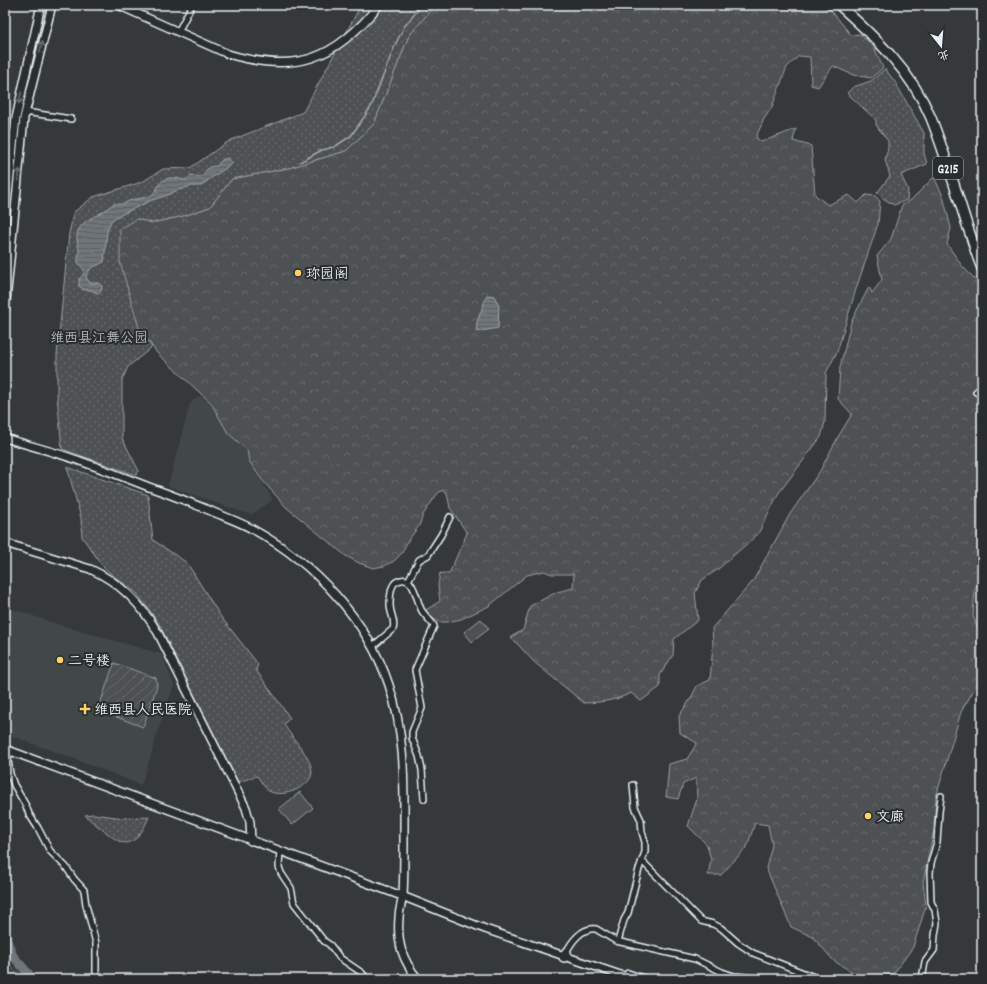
<svg xmlns="http://www.w3.org/2000/svg" width="987" height="984" font-family="Dekko,'LXGW WenKai TC',sans-serif">
<style>
.built{fill:#424647}
.industrial{fill:url(#industrial-furrows)}
.grass{fill:url(#grass-dots);stroke:#9aa1a5}
.forest{fill:url(#forest-crowns);stroke:#9aa1a5}
.garden{fill:url(#garden-furrows);stroke:#9aa1a5}
.pitch{fill:#4d5152;stroke:#9aa1a5}
.water{fill:url(#water-rules);stroke:#a0a7ac}
.lines{fill:none;stroke-linecap:round;stroke-linejoin:round}
.stream{stroke:#a0a7ac;stroke-width:1.5}
.river{stroke:#707579;stroke-width:9}
.street-casing{stroke:#e8f1f8;stroke-width:8}
.secondary-casing{stroke:#e8f1f8;stroke-width:10}
.highway-casing{stroke:#e8f1f8;stroke-width:12}
.street{stroke:#2a2d2e;stroke-width:5}
.secondary{stroke:#2a2d2e;stroke-width:7}
.highway{stroke:#2a2d2e;stroke-width:9}
.oneway{stroke:#6c7275}
.poi-dot{fill:#ffd166;stroke:#2a2d2e;stroke-width:1.5}
.labels{text-anchor:middle;stroke-width:4;stroke-linejoin:round;paint-order:stroke}
.shield{fill:#2a2d2e;stroke:#afb6bb;stroke-width:1}
.shield-label{font-size:13px;font-weight:bold;fill:#e8f1f8}
.poi-label{font-size:14px;fill:#e8f1f8;stroke:#2a2d2e;text-anchor:start}
.park-label{font-size:14px;fill:#b2b9be;stroke:#2a2d2e}
</style>
<defs>
<pattern id="industrial-furrows" width="10" height="10" patternUnits="userSpaceOnUse"><rect width="10" height="10" fill="#424647"/><path d="M-1 1l2-2M0 10L10 0M9 11l2-2" fill="none" stroke="#5d6162"/></pattern>
<pattern id="grass-dots" width="8" height="8" patternUnits="userSpaceOnUse"><rect width="8" height="8" fill="#4d5152"/><path d="M2 2h.1M6 6h.1" fill="none" stroke="#676a6c" stroke-width="1.8" stroke-linecap="round"/></pattern>
<pattern id="forest-crowns" width="20" height="18" patternUnits="userSpaceOnUse"><rect width="20" height="18" fill="#4d5152"/><path d="M2 6a3 3 0 1 1 6 0M12 15a3 3 0 1 1 6 0" fill="none" stroke="#676a6c"/></pattern>
<pattern id="garden-furrows" width="10" height="10" patternUnits="userSpaceOnUse"><rect width="10" height="10" fill="#4d5152"/><path d="M-1 1l2-2M0 10L10 0M9 11l2-2" fill="none" stroke="#676a6c"/></pattern>
<pattern id="water-rules" width="6" height="5" patternUnits="userSpaceOnUse"><rect width="6" height="5" fill="#707579"/><path d="M0 2.5h6" fill="none" stroke="#5b5e62"/></pattern>
</defs>
<rect width="100%" height="100%" fill="#35393a"/>
<filter id="ink" filterUnits="userSpaceOnUse"><feTurbulence type="fractalNoise" baseFrequency=".025" numOctaves="2"/><feDisplacementMap in="SourceGraphic" scale="8" xChannelSelector="R" yChannelSelector="G"/><feConvolveMatrix kernelMatrix="1 2 1 2 8 2 1 2 1" color-interpolation-filters="sRGB"/></filter>
<g filter="url(#ink)">
<g class="built">
<path d="M200,395l43,42 6,24 24,39 -22,15 -83,-29 22,-83z"/>
<path d="M5,602l5,1v5l47,16 105,30 12,31 -17,49 -7,25 -9,26 -69,-27 -67,-24z"/>
</g>
<path class="industrial" d="M5,960l23,19h-23z"/>
<g class="grass">
<path d="M361,5h74l-26,31 -35,88 -28,27 -57,17 -57,11 -22,28 -26,9 -32,7 -15,-4 2,109 13,19 -24,20 -6,13v58l17,33 -3,4 -74,-26 -5,-54v-40l12,-122 5,-21 19,-15 49,-15 21,-13 27,-1 39,-27 74,-29z"/>
<path d="M885,69l10,13 29,51v20l3,11 -26,11 7,15 -1,10 -13,5 -13,-8 -4,-4 13,-17 -5,-16 3,-12v-7l-12,-16v-5l-29,-27 6,-6 18,-6z"/>
<path d="M67,467l81,28 5,45 34,23 34,54 37,47 -2,6 34,48 -6,6c7,14 27,31 28,48 0,15 -30,27 -43,19 -5,-3 -8,-10 -12,-15l-19,6 -79,-158 -11,-16 -12,-15 -31,-24 -23,-32 -1,-19z"/>
<path d="M93,814l31,4 25,-1c-5,11 -13,30 -28,25 -5,-2 -10,-6 -14,-9 -8,-6 -15,-11 -22,-18z"/>
</g>
<g class="forest">
<path d="M435,5h381l14,4 21,26 9,-1 14,13 9,21 -12,10 -18,-3 -20,-9 -15,21 -7,-2 -1,-28 -11,-1 -12,11 -15,40 -8,12 -8,18 5,5 35,-13 -3,12 18,5 4,49 13,10 21,-10 9,8 8,-8 9,1 5,5 -2,23 -21,62 -20,66 -11,21 -1,49 -4,15 -43,57 -20,40 -41,36 -15,10 -7,13 3,27 -24,19 -1,16 -13,20v12l-19,14 -10,-8c-16,8 -29,9 -47,10l-50,-41 -23,-25 12,-7 7,-24 27,-14 16,-4 1,-14h-22l-8,-3 -17,4 -38,31 -28,13 -13,3h-9l-10,-6 -3,-6 14,-9 -2,-16 2,-12 9,1 18,-41 -17,-25 -3,-15 -3,-2h-4l-5,6 -12,18 -4,11 -12,16 -5,11 -8,8 -10,5 -11,2 -14,-5 -13,-7 -60,-49 -24,-27 -13,-19 -2,-11 -19,-17 -17,-30 -54,-50 -18,-25 -19,-66v-33l17,-10 15,4 32,-7 26,-9 22,-28 57,-11 57,-17 28,-27 35,-88z"/>
<path d="M934,177l9,19 8,32 -4,16 15,22 20,20v286l-7,18 -2,26 9,23v37l-21,36 -25,85 -2,33 -11,52 3,24 -13,41 -19,26 -16,6h-8l-16,-6 -20,-12 -21,-24 -22,-10 -25,-59 6,-23 -4,-20 -13,-2 -8,24 -26,28h-13l3,-15 -4,-15 -19,-19 9,-27 -1,-21 -13,6 -5,15 -12,-2 3,-33 18,-5 10,-16 -17,-10 -1,-17 12,-18 6,-12 13,-6 3,-35 -1,-17 41,-47 37,-67 30,-43 18,-34 14,-23 -14,-15 2,-32 11,-45 18,-35 3,6 10,-13 -5,-24 14,-17 11,-34 8,-4z"/>
</g>
<path class="garden" d="M114,663l42,15 1,8 -14,41 -45,-17z"/>
<g class="pitch">
<path d="M481,619l8,10 -17,13 -8,-10z"/>
<path d="M300,792l13,16 -21,17 -13,-16z"/>
</g>
<g class="water">
<path d="M227,158l6,5 -26,18 -6,5h-9l-14,4 -13,6 -13,4 -36,17 -5,4 -4,11 -3,30 -13,6 -5,8 1,3 3,4h8l3,1 1,5 -3,5 -8,-4h-7l-5,-4v-7c11,-8 2,-10 -1,-17 -1,-4 1,-6 1,-9 0,-7 -4,-15 -1,-22 5,-11 17,-14 26,-20 3,-2 7,-6 10,-7 3,-1 6,1 9,0 2,-1 4,-2 6,-3 6,-3 14,-2 21,-5 8,-4 7,-14 16,-17 8,-3 14,1 21,1l4,-5c15,4 9,2 18,-8l8,-1 5,-6z"/>
<path d="M487,295l7,1 5,10 -1,22 -22,4 1,-10z"/>
</g>
<g class="lines">
<path class="stream" d="M300,162l22,-12 12,-3 17,-11 20,-29 24,-62 9,-18 18,-22"/>
<path class="river" d="M5,935l8,21 20,23"/>
<defs>
<g id="street">
<path d="M178,32l14,-27"/>
<path d="M25,112l46,7"/>
<path d="M976,392l6,-5"/>
<path d="M408,581l11,-21 9,-5 13,-20 9,-18"/>
<path d="M372,647l21,-18c3,-8 -3,-15 -3,-24 0,-6 0,-19 6,-23 19,-11 20,20 26,29 4,6 9,10 12,15l-19,44 7,38 -10,24v6l7,18 3,14 2,29"/>
<path d="M10,751l-2,9 2,14 4,11 12,21 3,8 9,14 12,23 16,16 8,12 10,11 2,15 10,38v36"/>
<path d="M280,851l-1,16 2,6 10,15 3,15 30,38 6,4 10,13 22,15 5,6"/>
<path d="M642,861l59,60 12,3 8,4 17,15 15,10 66,26"/>
<path d="M618,941l6,-21 4,-7 11,-44 6,-17v-10l-3,-10 -1,-12 -6,-13 -2,-22"/>
<path d="M566,953c5,-11 16,-26 30,-24l20,12 79,18 27,13 12,4 34,3"/>
<path d="M922,979l3,-17 9,-12 1,-15 2,-12 -2,-13 -4,-8 -1,-29 1,-10 6,-21 2,-30 2,-16"/>
</g>
<g id="secondary">
<path d="M118,5l110,49c68,20 107,6 151,-49"/>
<path d="M5,224l11,-106 25,-113"/>
<path d="M5,311l19,-193 28,-113"/>
<path d="M5,438c25,8 50,14 75,23 23,8 46,17 69,26 21,7 42,16 62,24 14,6 29,11 43,19 60,33 113,89 135,155 17,51 15,103 15,155 0,18 0,36 -1,55 -1,7 -4,15 -4,23 -2,25 3,42 19,61"/>
<path d="M5,543l85,26c31,14 51,35 68,64l88,175 4,14 1,19"/>
<path d="M5,749l397,147 83,33 147,50"/>
<path d="M628,974l15,5"/>
</g>
<g id="highway">
<path d="M839,5c36,32 73,67 92,113 14,35 25,73 37,110 5,13 8,27 14,40"/>
<path d="M564,957l2,-4"/>
</g>
</defs>
<use href="#street" class="street-casing"/>
<use href="#secondary" class="secondary-casing"/>
<use href="#highway" class="highway-casing"/>
<use href="#street" class="street"/>
<use href="#secondary" class="secondary"/>
<use href="#highway" class="highway"/>
</g>
<defs><path id="oneway-shaft" d="M-6 0H5M1.5-3L5.5 0L1.5 3" fill="none" stroke-width="1.6" stroke-linecap="round" stroke-linejoin="round"/></defs>
<g class="oneway">
<use href="#oneway-shaft" transform="translate(41 47) rotate(-76)"/>
<use href="#oneway-shaft" transform="translate(20 98) rotate(103)"/>
<use href="#oneway-shaft" transform="translate(19 175) rotate(-84)"/>
</g>
</g>
<g class="poi-dot">
<circle cx="298" cy="273" r="4"/>
<circle cx="60" cy="660" r="4"/>
<path d="M83 703h4v4h4v4h-4v4h-4v-4h-4v-4h4z"/>
<circle cx="868" cy="816" r="4"/>
</g>
<g class="labels">
<rect class="shield" x="933" y="157" width="30" height="22" rx="3"/>
<g class="shield-label">
<text x="948" y="173">G215</text>
</g>
<g class="poi-label">
<text x="306" y="278">珎园阁</text>
<text x="68" y="665">二号楼</text>
<text x="94" y="714">维西县人民医院</text>
<text x="876" y="821">文廊</text>
</g>
<g class="park-label">
<text x="99" y="342">维西县江舞公园</text>
</g>
</g>
<rect width="987" height="984" fill="none" stroke="#2a2d2e" stroke-width="20"/>
<rect x="10" y="10" width="967" height="964" fill="none" stroke="#e8f1f8" stroke-width="1.5" filter="url(#ink)"/>
<g transform="translate(941 46) rotate(163)" stroke="#2a2d2e" stroke-width="3" paint-order="stroke">
<path d="M0-3L7 15L0 10L-7 15Z" fill="#e8f1f8"/>
<text y="-6" font-size="11" font-weight="bold" text-anchor="middle" fill="#e8f1f8">北</text>
</g>
</svg>
